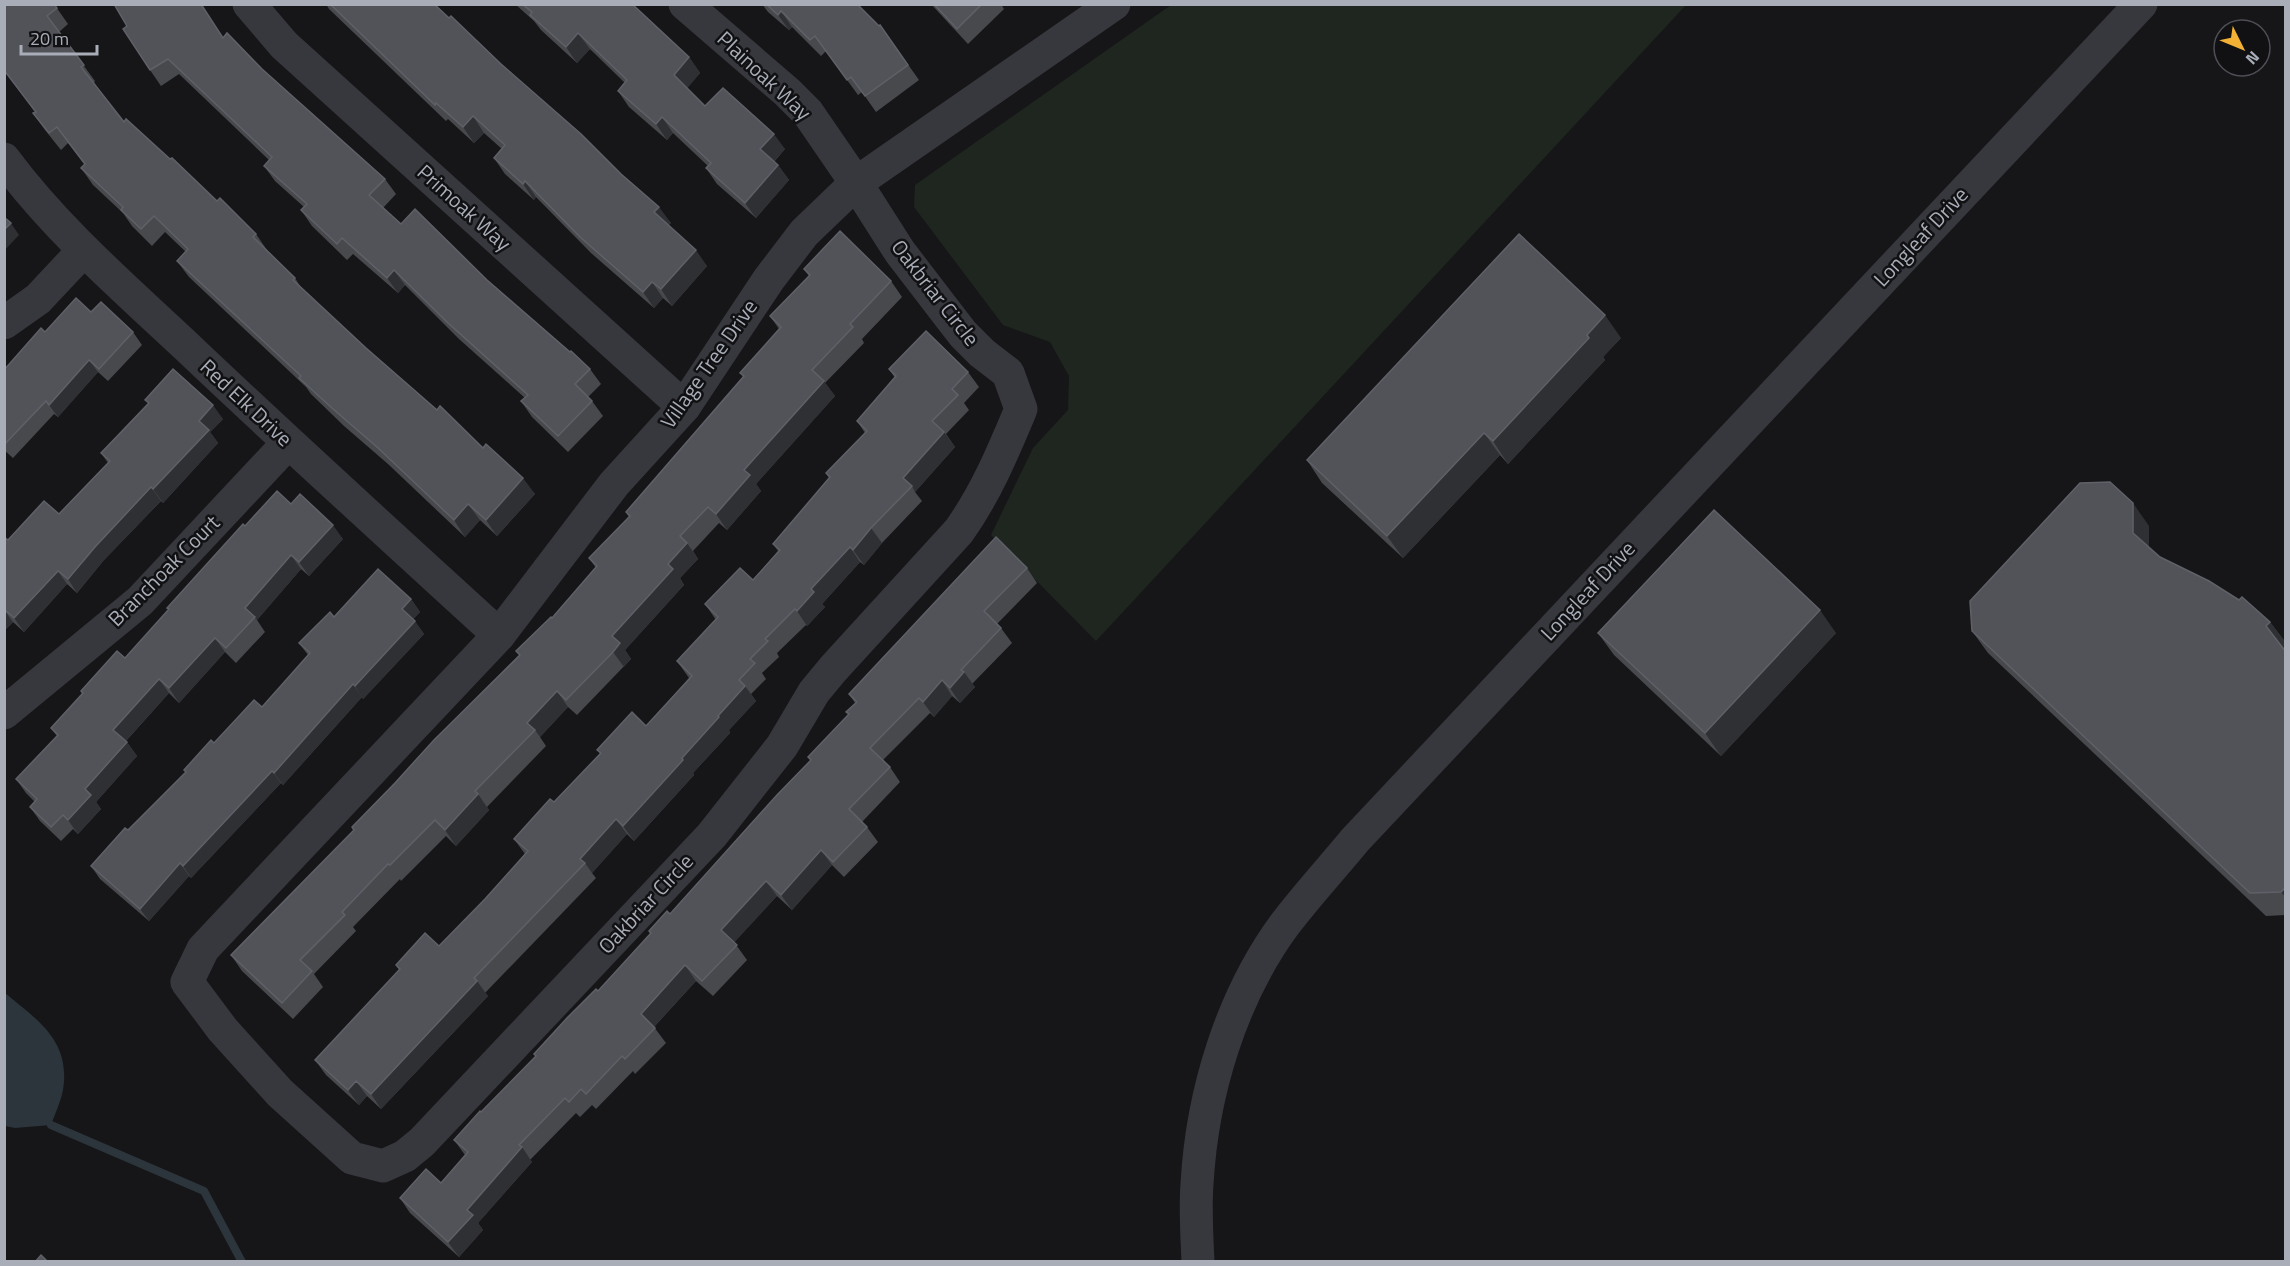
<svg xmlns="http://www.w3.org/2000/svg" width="2290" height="1266" font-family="'Titillium Web',sans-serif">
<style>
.green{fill:#1e261f}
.water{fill:#2c353c}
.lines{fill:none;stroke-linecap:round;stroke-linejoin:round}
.stream{stroke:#2c353c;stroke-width:8}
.minor{stroke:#37383d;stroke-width:33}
.wall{fill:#47494d}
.shaded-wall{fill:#2f3033}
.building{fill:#525359;stroke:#5f6168;stroke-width:1.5}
.labels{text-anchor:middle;stroke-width:5;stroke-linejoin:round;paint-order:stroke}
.street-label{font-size:21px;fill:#a8adb8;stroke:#111113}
</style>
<rect width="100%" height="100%" fill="#161618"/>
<path class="green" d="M1171,5h515l-590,636 -105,-106 42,-87 35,-38 1,-34 -19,-34 -47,-17 -89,-118 1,-22z"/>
<path class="water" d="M4,992c33,28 67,48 59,98 -2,11 -8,24 -12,35l-36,3 -10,-2z"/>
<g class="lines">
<path class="stream" d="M51,1125l153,66 38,71"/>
<g class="minor">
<path d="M249,4l35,41 400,362"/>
<path d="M685,4l102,88 21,21 48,70 44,69 46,60 17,22 19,19 26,20 13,36c-18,43 -35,84 -62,122l-126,138 -19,23 -32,54 -70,89 -290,307 -17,14 -22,10 -31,-8 -72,-65 -57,-63 -36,-48 16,-33 296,-314 115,-151 70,-77 85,-128 35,-46 52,-50 258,-179"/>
<path d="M4,159c52,70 118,127 181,186 103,98 209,194 314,290"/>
<path d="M4,323l34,-24 46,-49"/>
<path d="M4,713l136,-112 148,-158"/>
<path d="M1198,1262c-1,-26 -3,-52 -1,-78 5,-90 34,-187 88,-260 22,-29 47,-56 70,-84l786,-836"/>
</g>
</g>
<g class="wall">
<path d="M54,4l14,20 -9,8 36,49 -1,2 30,39 132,112 11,16v1l28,27 7,11 64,59 71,62 46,38 52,46 -38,42 -17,-16 -15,17 -77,-73 -44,-38 -33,-32 -5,-7 -117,-110 -12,-16 9,-9 -21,-20 -13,14 -20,-20 -9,-13 -30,-28 -12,-17 4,-3 -17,-22 -7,7 -16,-20 -12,-17 2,-1 -31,-41z"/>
<path d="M326,4h108l67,60 170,159 -3,2 39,41 -35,40 -9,-8 -9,10 -63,-55 -55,-56 -2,3 -29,-26 -11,-16 8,-9 -18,-16 -10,10 -26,-24 -2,2 -117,-112z"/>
<path d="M515,4h117l57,53 11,16 -13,15 18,18 80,43 -11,13 4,3 11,15 -33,38 -39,-34 -11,-16 2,-2 -35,-33 -6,7 -38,-33 -11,-16 7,-8 -35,-34 -13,14 -36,-33 -7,-9z"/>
<path d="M762,4h95l22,22 1,-1 39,55 -43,32 -14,-20 -4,3 -32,-44 -5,5 -29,-29 -3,3 -21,-18z"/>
<path d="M931,4h70l3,5 -36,35z"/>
<path d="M127,26l96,11 39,32 123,110 11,15 -13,14 18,16 86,56 103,89 11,15 -13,13 4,4 11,15 -35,36 -36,-35 -11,-16 4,-3 -66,-59 -54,-54 -7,8 -45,-39 -6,6 -35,-34 -11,-16 3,-3 -29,-26 -11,-15 5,-6 -90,-86 -18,12 -11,-16z"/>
<path d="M804,269l87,12 11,16 -40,42 2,4 -39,40 10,13 -79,88 5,7 -34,39 -8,-7 -26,28 5,8 -18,19 4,7 -59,65 6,9 -54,56 -9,-8 -28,30 6,9 -59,61 2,3 -33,36 -10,-10 -45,45 -1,-2 -47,48 3,4 -42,43 9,13 -30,32 -51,-48 -11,-16 123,-125 -2,-3 167,-172 -3,-4 36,-33 44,-50 -7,-10 40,-41 -3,-5 117,-135 -3,-4 39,-44 -9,-13 39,-40z"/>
<path d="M91,312l42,20 9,13 -34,36 -10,-9 -40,45 -4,-3 -41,44 -9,-8v-80l41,-38z"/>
<path d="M1621,338l-18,19 2,3 -97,104 -8,-9 -97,103 -81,-75 -15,-23z"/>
<path d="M889,369l79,3 11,15 -15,16 5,7 -23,24 9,13 -40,45 7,9 -40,42 -18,22 -4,-3 -38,42 3,3 -18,19 -1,-1 -29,28 2,4 -17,16 4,6 -15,15 5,7 -27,29 1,3 -37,40 1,2 -60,66 -7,-7 -35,39 4,5 -111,115 3,3 -107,113 -14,-13 -8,9 -33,-30 -11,-15 84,-90 -3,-5 43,-19 46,-47 40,-45 -11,-15 40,-37 46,-48 -3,-4 49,-24 43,-48 -12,-17 39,-41 -11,-16 48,-24 25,-29 -5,-7 56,-66 -3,-5 39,-40 -8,-12 38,-43z"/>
<path d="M145,400l78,19 -13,13 8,11 -55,60 -2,-2 -57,59 -27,33 -10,-9 -43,48 -11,-10 -9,9v-94l4,3 51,-26 49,-51 -7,-10 47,-50z"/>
<path d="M291,504l52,35 -34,37 -8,-7 -44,51 8,12 -29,31 -11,-11 -46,51 -10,-10 -43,48 11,15 -41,46 5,7 -23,25 -5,-5 -12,12 -21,-20 -10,-14 5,-5 -9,-9 -10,-14 41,-43 -6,-8 31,-34 -1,-3 44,-33 120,-132z"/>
<path d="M2149,526v22l11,9 110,65 16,21v2l-3,3 3,4v263l-20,1 -278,-263 -16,-22z"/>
<path d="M1027,568l10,15 -40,41 4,4 11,15 -40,41 3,3 -15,16 -8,-7 -18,21 -4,-4 -47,47 7,7 10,15 -38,40 5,5 11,15 -34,35 -12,-12 -40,45 -15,-14 -43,46 13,18 -34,36 -17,-15 -42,46 12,16 -31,31 -2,-3 -37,38 -4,-4 -12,12 -4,-4 -46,47 2,2 -54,61 5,7 -24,27 -49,-44 -10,-15 41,-15 24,-28 -11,-15 82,-84 -2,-2 64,-63 52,-57 -1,-3 21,-17 141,-154 -3,-3 40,-42 -2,-3 9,-9 -6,-9z"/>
<path d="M411,599l9,13 -7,7 11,15 -61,65 -1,-2 -79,88 -2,-2 -90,95 -2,-2 -40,45 -49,-42 -9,-13 37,-36 86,-87 48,-36 46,-52 -9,-12 35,-26z"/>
<path d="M1598,633h238l-115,123 -107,-101z"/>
</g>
<g class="shaded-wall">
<path d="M781,11l11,16 -3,3 -11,-15z"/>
<path d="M578,33l12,16 -13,14 -11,-16z"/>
<path d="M689,57l11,16 -15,18 -11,-16z"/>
<path d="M473,116l11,17 -10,10 -11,-16z"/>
<path d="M662,117l11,16 -6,7 -11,-16z"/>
<path d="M774,134l11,15 -14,16 -11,-16z"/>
<path d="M778,165l11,15 -33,38 -11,-15z"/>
<path d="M525,181l11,16 -2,3 -11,-16z"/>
<path d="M659,207l12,16 -6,6 -11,-17z"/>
<path d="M11,223l8,12 -15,16v-21z"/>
<path d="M696,250l11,16 -35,40 -11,-17z"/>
<path d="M394,270l11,15 -7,8 -11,-15z"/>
<path d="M652,282l11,16 -9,10 -11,-16z"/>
<path d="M1605,315l16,23 -18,19 2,3 -97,104 -15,-23z"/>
<path d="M89,360l9,12 -40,45 -9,-12z"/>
<path d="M824,381l11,15 -79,88 5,7 -34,39 -11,-16 28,-44z"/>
<path d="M213,405l10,14 -13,13 8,11 -55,60 -10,-14 46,-68z"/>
<path d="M944,432l11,15 -40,45 -3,-6 -9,-8z"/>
<path d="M1484,433l16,22 -97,103 -16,-22z"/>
<path d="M523,478l12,16 -38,42 -11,-16z"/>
<path d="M151,487l10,14 -57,59 -27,33 -9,-14 27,-32z"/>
<path d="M2133,503l16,23v29l-16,-22z"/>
<path d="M468,504l12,16 -15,17 -11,-17z"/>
<path d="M333,525l10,14 -34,37 -10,-14z"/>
<path d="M871,528l11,15 -18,22 -11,-15z"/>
<path d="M687,543l11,16 -18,19 4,7 -59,65 6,9 -7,8 -11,-15 -1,-16 56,-72z"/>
<path d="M850,547l10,15 -38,42 3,3 -18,19 -10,-15 14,-22z"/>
<path d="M291,555l10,14 -44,51 -12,-12z"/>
<path d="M58,571l9,13 -43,48 -10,-14z"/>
<path d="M411,599l9,13 -9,10 -9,-13z"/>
<path d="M4,610l9,12 -9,9z"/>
<path d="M1820,610l16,23 -115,123 -16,-23z"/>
<path d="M415,621l9,13 -61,65 -8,-13z"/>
<path d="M2270,622l16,21v2l-4,4 -16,-23z"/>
<path d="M215,638l10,14 -46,51 -10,-15z"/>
<path d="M964,672l11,15 -15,16 -10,-15z"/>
<path d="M159,679l10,14 -46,51 -10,-14z"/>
<path d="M942,680l10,16 -18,21 -11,-15z"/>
<path d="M353,684l9,13 -79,88 -9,-12z"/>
<path d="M745,686l11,15 -27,29 1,3 -37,40 1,2 -60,66 -11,-15 95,-110z"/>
<path d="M557,691l11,16 -28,30 -5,-7 -8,-7z"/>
<path d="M127,742l10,14 -41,46 5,7 -23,25 -10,-14 17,-31z"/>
<path d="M272,771l9,12 -90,95 -8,-12z"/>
<path d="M478,794l11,16 -33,36 -11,-16z"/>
<path d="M616,819l11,15 -35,39 -7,-10 -5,-4z"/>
<path d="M821,850l11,15 -40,45 -11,-15z"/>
<path d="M180,863l9,13 -40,45 -9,-12z"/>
<path d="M766,881l11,15 -45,49 -11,-15z"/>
<path d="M2286,887v11l-5,-6z"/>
<path d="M685,965l11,16 -44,48 -11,-15z"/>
<path d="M477,981l11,15 -107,113 -10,-15z"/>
<path d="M356,1081l11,15 -8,9 -11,-15z"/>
<path d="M522,1147l10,15 -54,61 5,7 -24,27 -11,-15 19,-32z"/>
</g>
<g class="building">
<path d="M4,4h50l3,4 -10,8 37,49 -3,2 43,55 2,-3 44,40 2,-1 45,43 3,-3 36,36 -3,3 42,41 -2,2 73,68 71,62 3,-4 43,42 3,-4 37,34 -37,42 -18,-16 -14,16 -77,-73 -44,-38 -34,-31 2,-2 -124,-115 11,-12 -34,-33 -13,13 -20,-19 2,-3 -42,-39 4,-4 -28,-37 -8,6 -16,-20 3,-1 -32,-42z"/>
<path d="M114,4h87l22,34 4,-5 35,36 123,110 -16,16 32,29 14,-15 72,71 83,72 1,-1 19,18 -15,15 17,17 -34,35 -37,-35 7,-6 -80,-72 -54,-53 -7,8 -45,-40 -5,6 -36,-34 6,-6 -43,-38 8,-9 -104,-98 -18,11 -27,-41 4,-3z"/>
<path d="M330,4h104l15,14 2,-2 50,48 80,70 40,40 38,33 -5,5 42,38 -35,39 -9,-7 -9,10 -63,-55 -55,-56 -2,3 -29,-26 11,-13 -32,-29 -10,11 -27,-24 -1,2z"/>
<path d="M522,4h110l57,53 -15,18 31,31 18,-18 51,46 -14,15 18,16 -33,38 -39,-35 5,-5 -49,-46 -6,7 -38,-33 9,-11 -49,-47 -12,14 -36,-32 2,-3z"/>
<path d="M766,4h91l22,22 1,-1 28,40 -43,31 -14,-19 -4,3 -32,-44 -5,4 -29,-29 -3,4z"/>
<path d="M934,4h48l-25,25z"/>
<path d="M4,217l7,6 -7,7z"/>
<path d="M840,231l51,50 -41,43 3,3 -41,43 12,11 -80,89 6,5 -34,39 -8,-7 -28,29 7,7 -19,21 5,5 -61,67 8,7 -7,9 -47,48 -9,-9 -30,32 8,7 -60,61 3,3 -33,36 -10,-10 -45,45 -2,-1 -46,48 3,3 -45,45 12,11 -30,32 -51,-48 123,-125 -2,-3 43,-44 39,-43 86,-85 -4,-4 35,-34 1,1 45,-52 -8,-8 41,-42 -4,-4 118,-136 -4,-3 41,-46 -11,-11 40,-41 -6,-6z"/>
<path d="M1519,234l86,81 -18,20 2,3 -96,103 -9,-8 -97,103 -80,-76z"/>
<path d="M76,298l15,14 10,-10 32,30 -34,37 -10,-9 -40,45 -3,-4 -42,44v-75l37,-42 4,4z"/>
<path d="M926,331l42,41 -16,17 6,6 -26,26 12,11 -41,46 9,8 -41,42 -18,22 -3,-3 -39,42 3,3 -17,19 -2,-2 -30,30 3,2 -18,18 5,4 -16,17 6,6 -27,30 1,1 -37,41 1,2 -60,66 -7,-7 -36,40 5,4 -111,115 3,3 -106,113 -15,-13 -8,9 -33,-30 85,-91 -4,-4 29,-32 14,13 46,-47 43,-48 -14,-12 36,-40 4,3 47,-49 -4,-3 35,-38 14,14 46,-50 -15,-15 41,-44 -13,-13 35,-36 13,12 27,-30 -7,-6 57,-67 -4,-4 41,-42 -10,-10 39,-45 -7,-7z"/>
<path d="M173,369l40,36 -14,16 10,9 -56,59 -2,-2 -56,60 -27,32 -10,-8 -44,47 -10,-9v-72l4,3 36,-39 15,13 51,-53 -9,-8 48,-50 -4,-3z"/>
<path d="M2110,482l23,21v30l27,24 49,24 30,19 3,-3 28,25 -4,4 20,26v235l-5,5 -31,1 -278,-262 -2,-30 110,-118z"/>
<path d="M277,491l14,13 9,-10 33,31 -34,37 -8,-7 -46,53 10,9 -29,31 -11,-10 -46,50 -10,-9 -46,51 14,12 -42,47 6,6 -23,25 -5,-5 -12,12 -21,-20 7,-8 -21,-20 42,-44 -7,-7 32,-35 -2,-2 36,-40 8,7 44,-49 -2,-1 76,-84 2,2z"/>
<path d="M1714,510l106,100 -115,123 -107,-100z"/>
<path d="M996,537l31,31 -43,43 17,17 -40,42 3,2 -14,16 -8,-8 -19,22 -4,-4 -49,50 20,19 -41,42 18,18 -34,35 -12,-12 -40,45 -15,-14 -45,49 16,15 -35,36 -17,-16 -44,49 14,14 -30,31 -3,-3 -36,38 -5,-5 -12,13 -4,-4 -46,47 3,2 -55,63 6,5 -25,27 -48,-44 26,-29 15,14 27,-31 -14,-12 26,-29 1,1 55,-56 -2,-2 33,-36 29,-29 2,2 53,-58 -2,-2 18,-20 3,3 107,-119 34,-35 -3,-3 41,-43 -3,-2 11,-10 -8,-8z"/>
<path d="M378,569l33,30 -9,10 13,12 -60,65 -2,-2 -79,89 -2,-2 -89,95 -3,-3 -40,46 -49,-43 34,-38 3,2 58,-58 -2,-2 27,-30 3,3 40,-43 8,7 48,-54 -11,-10 31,-31 4,5z"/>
<path d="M41,1255l7,7h-13z"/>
</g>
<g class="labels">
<g class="street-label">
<text transform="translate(764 76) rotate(43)" y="7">Plainoak Way</text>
<text transform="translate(464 208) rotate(42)" y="7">Primoak Way</text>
<text transform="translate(1921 237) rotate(-47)" y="7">Longleaf Drive</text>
<text transform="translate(935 293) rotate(52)" y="7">Oakbriar Circle</text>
<text transform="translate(709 364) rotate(-55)" y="7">Village Tree Drive</text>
<text transform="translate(246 403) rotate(43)" y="7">Red Elk Drive</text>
<text transform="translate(164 571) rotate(-45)" y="7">Branchoak Court</text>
<text transform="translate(1588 591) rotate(-47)" y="7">Longleaf Drive</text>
<text transform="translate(646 904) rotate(-47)" y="7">Oakbriar Circle</text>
</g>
</g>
<rect width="2290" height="1266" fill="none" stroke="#a8adb8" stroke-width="12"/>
<g transform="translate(2242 48) rotate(133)"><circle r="28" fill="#111113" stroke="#4d4f55" stroke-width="1.5"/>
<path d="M0-4.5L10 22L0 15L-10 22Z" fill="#f2b134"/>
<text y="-9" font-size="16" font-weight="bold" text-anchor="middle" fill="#a8adb8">N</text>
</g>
<path d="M21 45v9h76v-9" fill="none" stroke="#a8adb8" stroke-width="3"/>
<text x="30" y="45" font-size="18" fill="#a8adb8" stroke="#111113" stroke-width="4.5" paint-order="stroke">20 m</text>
</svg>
